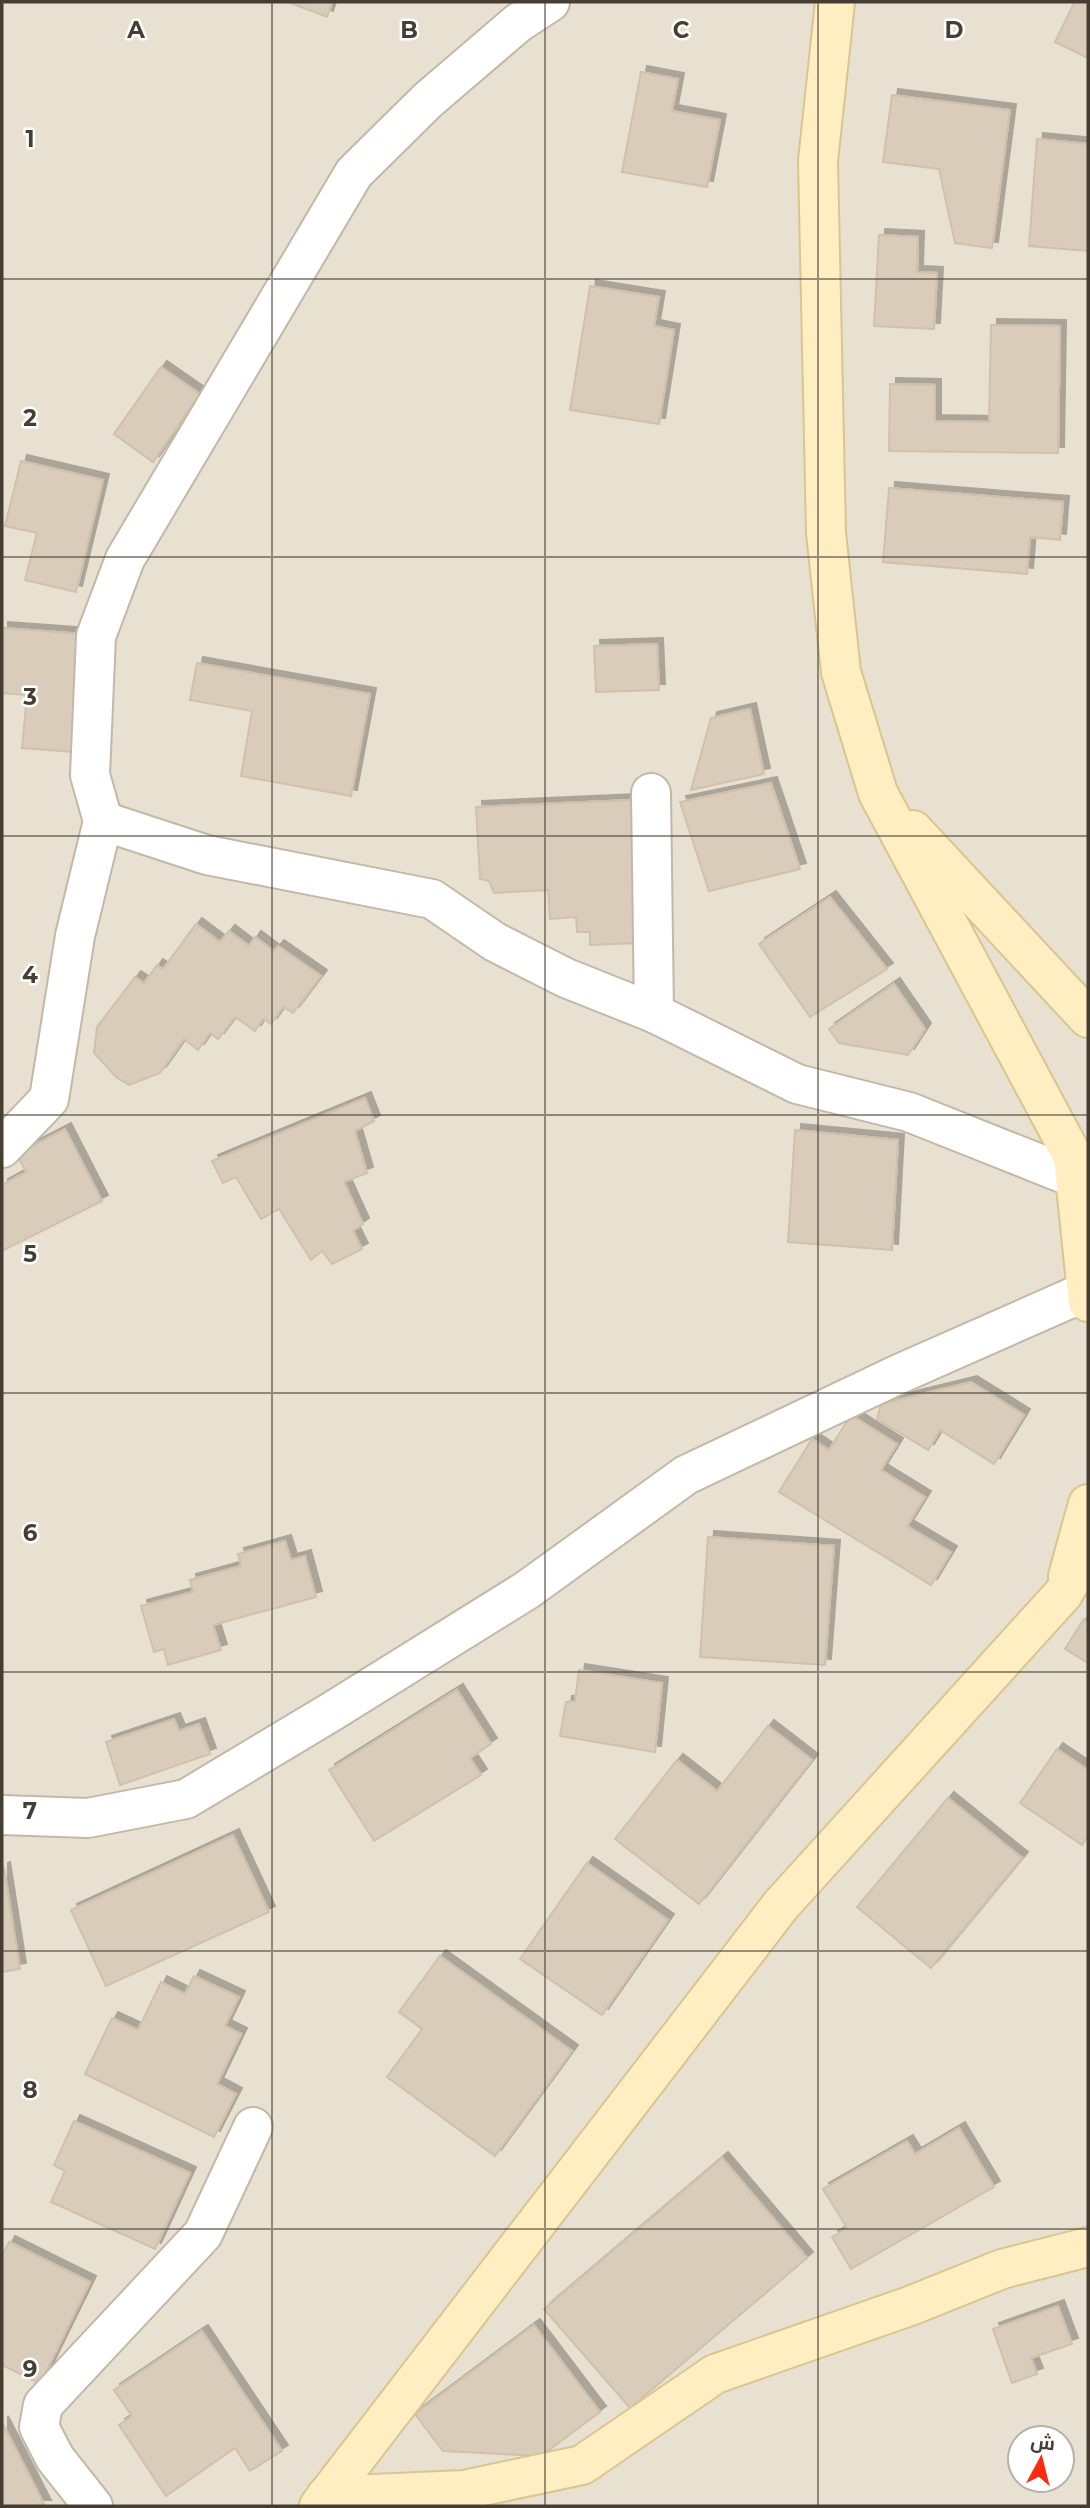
<svg xmlns="http://www.w3.org/2000/svg" width="1090" height="2508" font-family="Montserrat,Cairo,sans-serif">
<style>
.residential{fill:#e8e0d0;fill-rule:evenodd}
.building{fill:#d9ccba;stroke:#d1c1aa;stroke-width:2;filter:url(#shadow)}
.lines{fill:none;stroke-linecap:round;stroke-linejoin:round}
.street-casing{stroke:#c3b8a8;stroke-width:42}
.secondary-casing{stroke:#dbc58f;stroke-width:42}
.street{stroke:#fff;stroke-width:38}
.secondary{stroke:#ffeec1;stroke-width:38}
.grid{fill:none;stroke:#463e33;stroke-width:2;stroke-opacity:0.55}
.grid-label{font-size:23px;text-anchor:middle;font-weight:bold;fill:#463e33;stroke:#fff;stroke-width:5;stroke-linejoin:round;paint-order:stroke}
</style>
<defs>
<filter id="shadow"><feDropShadow dx="6" dy="-6" stdDeviation="0" flood-color="#0004"/></filter>
</defs>
<rect width="100%" height="100%" fill="#f3eee3"/>
<path class="residential" d="M2,2h1086v2504h-1086zM1020,2438h42v42h-42z"/>
<g class="building">
<path d="M288,2h44l-5,15z"/>
<path d="M1072,2h16v56l-33,-16 19,-39z"/>
<path d="M641,72l37,7 -6,32 48,9 -13,67 -85,-15z"/>
<path d="M892,95l118,15 -18,138 -37,-5 -16,-74 -56,-7z"/>
<path d="M1037,139l51,5v107l-59,-5z"/>
<path d="M879,235l39,2 -1,35 20,1 -3,56 -60,-3z"/>
<path d="M590,286l69,11 -5,29 20,4 -15,94 -89,-14z"/>
<path d="M991,325l69,1 -2,127 -169,-2 1,-67 45,1v36l54,1z"/>
<path d="M161,367l39,27 -47,68 -39,-28z"/>
<path d="M21,461l82,19 -27,112 -51,-12 12,-47 -32,-7z"/>
<path d="M889,488l174,14 -3,38 -30,-3 -3,37 -144,-12z"/>
<path d="M2,628l81,6 -10,118 -51,-4 5,-53 -25,-2z"/>
<path d="M657,644l2,46 -63,2 -2,-46z"/>
<path d="M197,663l173,31 -19,102 -110,-20 11,-65 -62,-11z"/>
<path d="M750,709l14,65 -73,16 20,-72z"/>
<path d="M771,783l29,86 -91,22 -29,-89z"/>
<path d="M631,800l8,143 -49,2v-13h-13l-1,-15 -26,2 -2,-29 -54,3 -5,-12 -9,-2 -4,-72z"/>
<path d="M830,897l57,72 -77,48 -51,-73z"/>
<path d="M196,924l24,18 9,-11 20,15 6,-9 19,14 4,-5 43,30 -28,37 -10,-6 -12,17 -8,-5 -8,12 -20,-14 -17,22 -8,-6 -12,17 -14,-11 -24,34 -31,12 -13,-8 -22,-24 3,-26 38,-50 9,6 13,-18 6,4z"/>
<path d="M894,984l31,45 -17,26 -69,-12 -10,-14z"/>
<path d="M365,1098l9,23 -19,10 12,42 -23,9 19,42 -10,7 9,18 -30,15 -10,-13 -11,9 -32,-51 -18,10 -25,-42 -13,6 -11,-22z"/>
<path d="M65,1129l37,72 -100,50v-66l24,-13 -9,-18z"/>
<path d="M795,1130l103,10 -6,110 -104,-8z"/>
<path d="M971,1382l53,33 -30,49 -54,-34 -12,20 -51,-31 4,-15z"/>
<path d="M851,1415l46,29 -16,26 44,27 -18,29 44,26 -20,33 -152,-93 33,-53 17,11z"/>
<path d="M708,1537l126,9 -9,119 -125,-8z"/>
<path d="M285,1541l6,19 14,-4 11,41 -103,28 8,25 -53,15 -4,-16 -10,3 -13,-46 52,-14 -3,-12 51,-14 -3,-12z"/>
<path d="M1084,1619l4,3v41l-23,-14z"/>
<path d="M579,1670l83,13 -7,69 -95,-16 6,-34 9,-1z"/>
<path d="M457,1690l34,54 -21,14 11,17 -107,66 -45,-71z"/>
<path d="M174,1719l5,12 20,-7 11,30 -90,31 -14,-43z"/>
<path d="M768,1726l44,34 -113,144 -84,-65 62,-79 40,31z"/>
<path d="M1057,1749l31,21v66l-6,9 -62,-42z"/>
<path d="M948,1798l74,60 -91,110 -74,-61z"/>
<path d="M233,1835l36,77 -163,74 -35,-76z"/>
<path d="M587,1863l81,57 -66,95 -82,-56z"/>
<path d="M4,1868l16,101 -18,3v-103z"/>
<path d="M440,1956l132,95 -77,105 -108,-79 35,-48 -23,-17z"/>
<path d="M194,1976l45,21 -14,29 16,8 -24,50 19,10 -22,43 -129,-63 27,-56 26,12 23,-48 24,12z"/>
<path d="M74,2121l116,52 -35,76 -104,-47 14,-31 -11,-6z"/>
<path d="M959,2128l35,59 -143,82 -19,-32 15,-9 -24,-39 84,-48 8,13z"/>
<path d="M722,2158l85,100 -177,150 -86,-99z"/>
<path d="M9,2242l81,40 -50,102 -38,-19v-109z"/>
<path d="M1058,2306l14,38 -41,14 6,16 -25,9 -19,-54z"/>
<path d="M534,2325l66,87 -59,44 -98,-5 -28,-37z"/>
<path d="M202,2331l80,120 -32,20 -15,-23 -69,48 -47,-71 13,-9 -18,-26z"/>
<path d="M2,2422l43,84h-43z"/>
</g>
<g class="lines">
<defs>
<g id="street">
<path d="M651,793l3,220"/>
<path d="M103,821l104,34 225,44 63,43 71,36 88,35 143,71 112,28 166,66"/>
<path d="M2,1148l47,-49 26,-163 28,-115 -13,-46 6,-139 29,-77 229,-386 74,-73 90,-77 32,-21"/>
<path d="M2,1815l86,3 98,-19 145,-87 196,-122 159,-115 213,-101 188,-83"/>
<path d="M93,2506l-38,-48 -16,-31 4,-22 160,-171 50,-107"/>
</g>
<g id="secondary">
<path d="M835,2l-17,159 8,372 15,139 37,121 195,364 15,145"/>
<path d="M913,830l175,188"/>
<path d="M1068,1576l20,-72"/>
<path d="M326,2496l138,-6 118,-25 133,-91 195,-68 92,-37 86,-22"/>
<path d="M319,2506l462,-601 282,-311 25,-43"/>
</g>
</defs>
<use href="#street" class="street-casing"/>
<use href="#secondary" class="secondary-casing"/>
<use href="#street" class="street"/>
<use href="#secondary" class="secondary"/>
</g>
<path class="grid" d="M272,2v2504M545,2v2504M818,2v2504M2,279h1086M2,557h1086M2,836h1086M2,1115h1086M2,1393h1086M2,1672h1086M2,1951h1086M2,2229h1086"/>
<g class="grid-label">
<text x="136" y="38">A</text>
<text x="409" y="38">B</text>
<text x="681" y="38">C</text>
<text x="954" y="38">D</text>
<text x="30" y="147">1</text>
<text x="30" y="426">2</text>
<text x="30" y="705">3</text>
<text x="30" y="983">4</text>
<text x="30" y="1262">5</text>
<text x="30" y="1541">6</text>
<text x="30" y="1819">7</text>
<text x="30" y="2098">8</text>
<text x="30" y="2377">9</text>
</g>
<rect width="1090" height="2508" fill="none" stroke="#463e33" stroke-width="7"/>
<g transform="translate(1041 2459) rotate(7)"><circle r="33" fill="#ffffff" stroke="#b5b2ad" stroke-width="2"/>
<path d="M0-5L12 26L0 18L-12 26Z" fill="#ff2b0e"/>
<text y="-10" font-size="19" font-weight="bold" text-anchor="middle" fill="#463e33">ش</text>
</g>
</svg>
